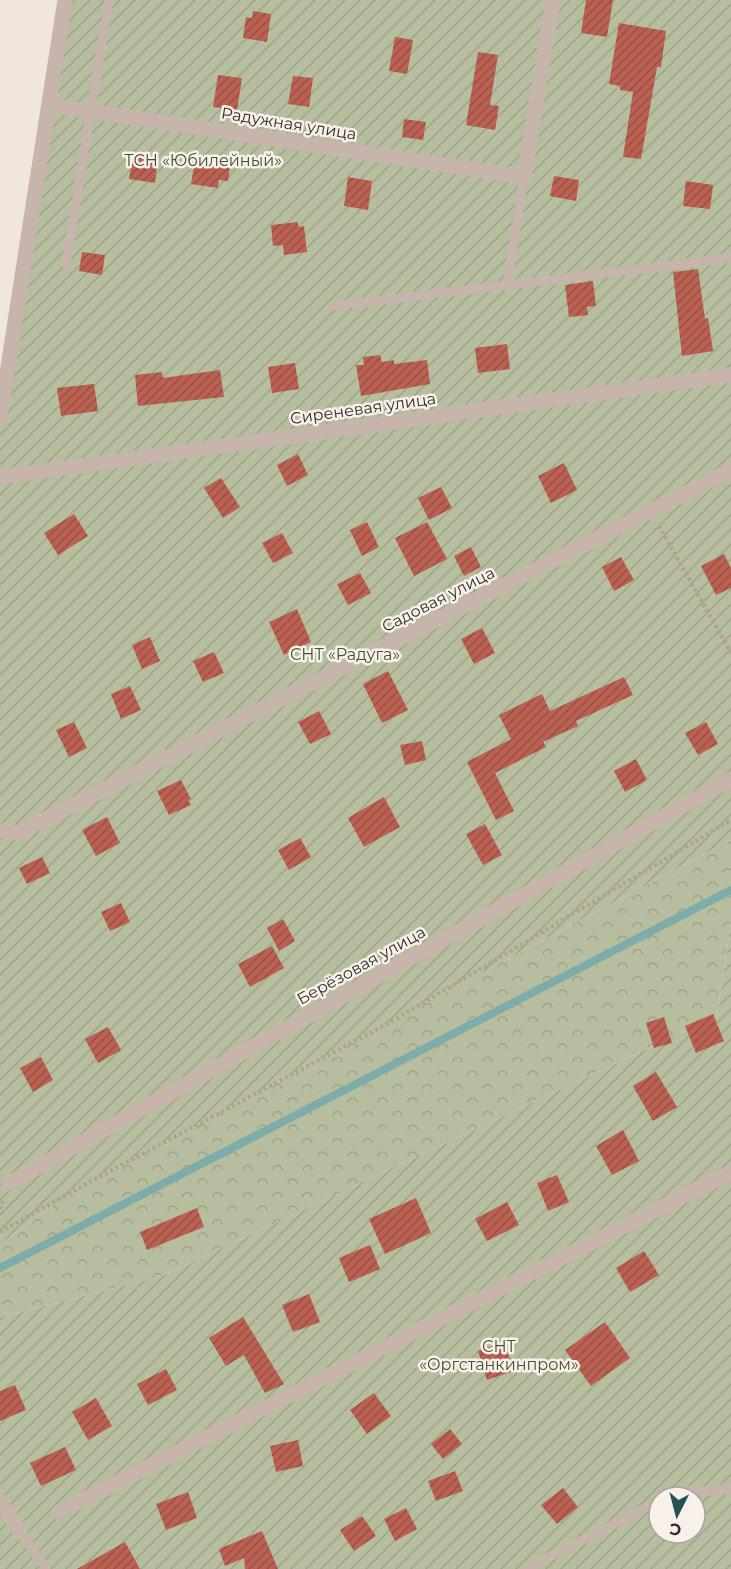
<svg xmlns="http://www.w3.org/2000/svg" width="731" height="1569" font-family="Montserrat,sans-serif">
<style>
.forest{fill:url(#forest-crowns)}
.garden{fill:url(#garden-furrows);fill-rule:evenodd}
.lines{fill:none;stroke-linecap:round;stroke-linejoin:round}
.stream{stroke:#7faba8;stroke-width:8}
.building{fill:url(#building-hatch)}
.path{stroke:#b39f95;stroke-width:4;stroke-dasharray:3 3;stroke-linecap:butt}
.service{stroke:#c7b5ab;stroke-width:9}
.minor{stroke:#c7b5ab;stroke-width:15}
.labels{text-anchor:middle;stroke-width:5;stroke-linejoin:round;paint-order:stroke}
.street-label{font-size:16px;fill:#352c29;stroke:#f8f0ea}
.park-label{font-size:16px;fill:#48512f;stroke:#f8f0ea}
</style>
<defs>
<pattern id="forest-crowns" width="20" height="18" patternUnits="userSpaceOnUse" patternTransform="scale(1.5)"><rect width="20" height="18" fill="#b6be9f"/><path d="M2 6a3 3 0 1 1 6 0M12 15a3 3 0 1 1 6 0" fill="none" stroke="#9da389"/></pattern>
<pattern id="garden-furrows" width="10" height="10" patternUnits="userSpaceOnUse" patternTransform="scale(1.5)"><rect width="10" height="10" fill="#b6be9f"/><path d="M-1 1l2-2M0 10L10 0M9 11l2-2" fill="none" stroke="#9da389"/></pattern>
<pattern id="building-hatch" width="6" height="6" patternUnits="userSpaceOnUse" patternTransform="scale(1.5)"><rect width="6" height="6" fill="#bb6151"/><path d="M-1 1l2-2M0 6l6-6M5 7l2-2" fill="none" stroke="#995043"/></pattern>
</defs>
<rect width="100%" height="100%" fill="#f0e6de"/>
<path class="forest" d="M731,840v82l-14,94 -555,260 -162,41v-73l76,-55z"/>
<g class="garden">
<path d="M65,0h666v840l-655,349 -76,55v-826z"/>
<path d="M731,922v647h-731v-252l162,-41 555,-260zM659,1497h36v36h-36z"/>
</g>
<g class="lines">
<path class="stream" d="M0,1268l731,-378"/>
</g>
<g class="building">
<path d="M586,0h27l-6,37 -26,-4z"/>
<path d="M253,11l18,3 -4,28 -24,-4 3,-21 6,1z"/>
<path d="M619,23l47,8 -5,36h-4l-16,92 -18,-2 10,-65 -13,-2v-4l-11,-2z"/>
<path d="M395,37l18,3 -6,34 -18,-3z"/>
<path d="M478,52l20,3 -8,50 9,1 -4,24 -29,-5z"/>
<path d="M218,75l24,3 -5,32 -24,-3z"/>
<path d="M293,76l20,2 -4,29 -21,-3z"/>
<path d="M404,119l22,3 -3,18 -21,-3z"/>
<path d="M133,156l25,3 -3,24 -26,-4z"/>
<path d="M202,156l29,4 -3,21 -9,-1 -1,8 -27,-4 3,-18 6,1z"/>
<path d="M554,176l25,4 -3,21 -26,-5z"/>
<path d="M348,177l24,4 -4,29 -24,-4z"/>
<path d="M686,181l27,4 -3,24 -27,-3z"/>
<path d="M298,222v5l6,-1 3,26 -23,3 -1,-10 -10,1 -2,-21z"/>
<path d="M82,252l23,3 -3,20 -23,-4z"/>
<path d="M698,269l7,50 3,-1 5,33 -31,5 -9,-84z"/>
<path d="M593,281l3,25 -9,1 1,8 -19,2 -4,-32z"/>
<path d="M507,344l3,25 -32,4 -3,-25z"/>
<path d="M380,355l2,7 12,-2v4l33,-4 3,24 -69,12 -5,-31h8l-1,-8z"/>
<path d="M295,363l4,26 -27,4 -4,-26z"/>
<path d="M220,370l4,27 -86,9 -3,-31 27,-3 1,6z"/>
<path d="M94,384l4,27 -37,5 -4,-28z"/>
<path d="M298,454l10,21 -21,11 -10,-21z"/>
<path d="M564,463l13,27 -26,13 -13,-27z"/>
<path d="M221,478l19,29 -17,11 -19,-30z"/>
<path d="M441,487l11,21 -23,12 -11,-22z"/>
<path d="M74,514l14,22 -30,19 -14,-22z"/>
<path d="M367,522l12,25 -17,9 -12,-26z"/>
<path d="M427,522l20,37 -33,17 -19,-38z"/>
<path d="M282,533l11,20 -20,10 -11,-20z"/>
<path d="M471,547l10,20 -17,9 -10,-20z"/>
<path d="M724,554l7,14v20l-15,7 -15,-29z"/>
<path d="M621,557l13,23 -20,11 -12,-24z"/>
<path d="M360,573l11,20 -23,12 -11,-21z"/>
<path d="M297,609l14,33 -27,13 -15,-33z"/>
<path d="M482,628l13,25 -21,11 -13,-25z"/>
<path d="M150,637l10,24 -18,8 -10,-24z"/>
<path d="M214,652l10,21 -21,9 -10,-21z"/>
<path d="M388,671l20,39 -26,13 -19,-39z"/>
<path d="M624,677l9,18 -57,26 2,5 -35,16 3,5 -51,26 19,38 -18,9 -29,-58 44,-23 -12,-24 43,-21 8,17z"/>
<path d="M130,686l11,24 -20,9 -10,-25z"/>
<path d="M319,711l12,23 -21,10 -12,-22z"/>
<path d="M74,722l13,26 -18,9 -13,-27z"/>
<path d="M706,722l12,22 -20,11 -13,-22z"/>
<path d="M422,741l4,19 -21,5 -5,-20z"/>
<path d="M636,759l11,21 -22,12 -11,-21z"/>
<path d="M181,780l10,19 -3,1 3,5 -22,10 -12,-24z"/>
<path d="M384,797l16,30 -36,20 -16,-29z"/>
<path d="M107,817l13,26 -24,13 -14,-26z"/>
<path d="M485,824l17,31 -19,10 -17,-31z"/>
<path d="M300,838l11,19 -22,13 -11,-20z"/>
<path d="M42,857l8,16 -23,11 -8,-16z"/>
<path d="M121,903l9,19 -20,9 -9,-19z"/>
<path d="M283,919l12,22 -16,10 -12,-23z"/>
<path d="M272,946l12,22 -34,19 -12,-23z"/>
<path d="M713,1014l11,27 -28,12 -11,-27z"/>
<path d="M664,1017l8,26 -18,5 -8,-25z"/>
<path d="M108,1027l13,23 -23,13 -13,-24z"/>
<path d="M41,1057l12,23 -20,12 -13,-24z"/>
<path d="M656,1072l21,35 -24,14 -20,-35z"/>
<path d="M623,1130l16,31 -27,14 -16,-29z"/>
<path d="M557,1175l12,27 -21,9 -11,-28z"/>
<path d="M416,1198l15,35 -46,21 -16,-35z"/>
<path d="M507,1202l12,23 -32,16 -12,-22z"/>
<path d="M197,1208l7,19 -57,23 -7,-18z"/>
<path d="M370,1245l10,24 -31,13 -10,-24z"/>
<path d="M644,1251l15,24 -29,17 -14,-24z"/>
<path d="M309,1294l11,28 -27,10 -11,-27z"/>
<path d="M243,1317l41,67 -19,9 -21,-38 -18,11 -17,-28z"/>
<path d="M605,1322l25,36 -39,28 -26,-36z"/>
<path d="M504,1342l10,29 -27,9 -9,-29z"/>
<path d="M166,1369l11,21 -29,15 -11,-21z"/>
<path d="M15,1385l11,25 -26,11v-30z"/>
<path d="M374,1393l17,23 -24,18 -17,-24z"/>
<path d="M96,1398l16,28 -24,14 -16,-28z"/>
<path d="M450,1429l12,15 -19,15 -12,-15z"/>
<path d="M298,1440l5,26 -27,6 -6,-26z"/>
<path d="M65,1447l11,23 -35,16 -11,-23z"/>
<path d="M455,1471l8,20 -27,10 -8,-20z"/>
<path d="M563,1488l15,19 -21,17 -16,-19z"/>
<path d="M188,1492l9,26 -31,12 -10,-26z"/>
<path d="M406,1508l11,21 -22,12 -11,-22z"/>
<path d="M362,1516l14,20 -22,15 -14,-21z"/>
<path d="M262,1531l16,38h-33l-1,-11 -19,8 -6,-17z"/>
<path d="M125,1542l15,27h-63z"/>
</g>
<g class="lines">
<g class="path">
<path d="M659,526l72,127"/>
<path d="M0,1209l3,-8"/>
<path d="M0,1232l84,-47 312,-166 335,-199"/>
</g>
<g class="service">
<path d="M66,264l43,-264"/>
<path d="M507,285l17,-108"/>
<path d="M332,306l399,-48"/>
<path d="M666,1497l9,-5 56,-2"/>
<path d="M20,1531l26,38"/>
<path d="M526,1569l133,-68"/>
</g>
<g class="minor">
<path d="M49,105l475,72 29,-177"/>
<path d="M0,418l65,-418"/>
<path d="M0,477l731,-102"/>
<path d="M0,831l18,2 713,-363"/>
<path d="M9,1183l722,-404"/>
<path d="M0,1501l20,30"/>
<path d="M59,1512l672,-340"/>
</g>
</g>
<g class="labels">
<g class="street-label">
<text transform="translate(289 123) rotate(9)" y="6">Радужная улица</text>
<text transform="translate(363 408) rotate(-8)" y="6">Сиреневая улица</text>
<text transform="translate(438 599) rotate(-27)" y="6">Садовая улица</text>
<text transform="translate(361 965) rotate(-29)" y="6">Берёзовая улица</text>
</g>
<g class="park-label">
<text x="203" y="166">ТСН «Юбилейный»</text>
<text x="345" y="660">СНТ «Радуга»</text>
<text x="499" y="1352">СНТ<tspan x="499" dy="18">«Оргстанкинпром»</tspan></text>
</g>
</g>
<g transform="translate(677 1515) rotate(186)"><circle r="28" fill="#f8f0ea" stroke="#aaa29d" stroke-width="1.5"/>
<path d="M0-4.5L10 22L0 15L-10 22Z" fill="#235352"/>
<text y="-9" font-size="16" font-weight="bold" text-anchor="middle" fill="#352c29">С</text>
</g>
</svg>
